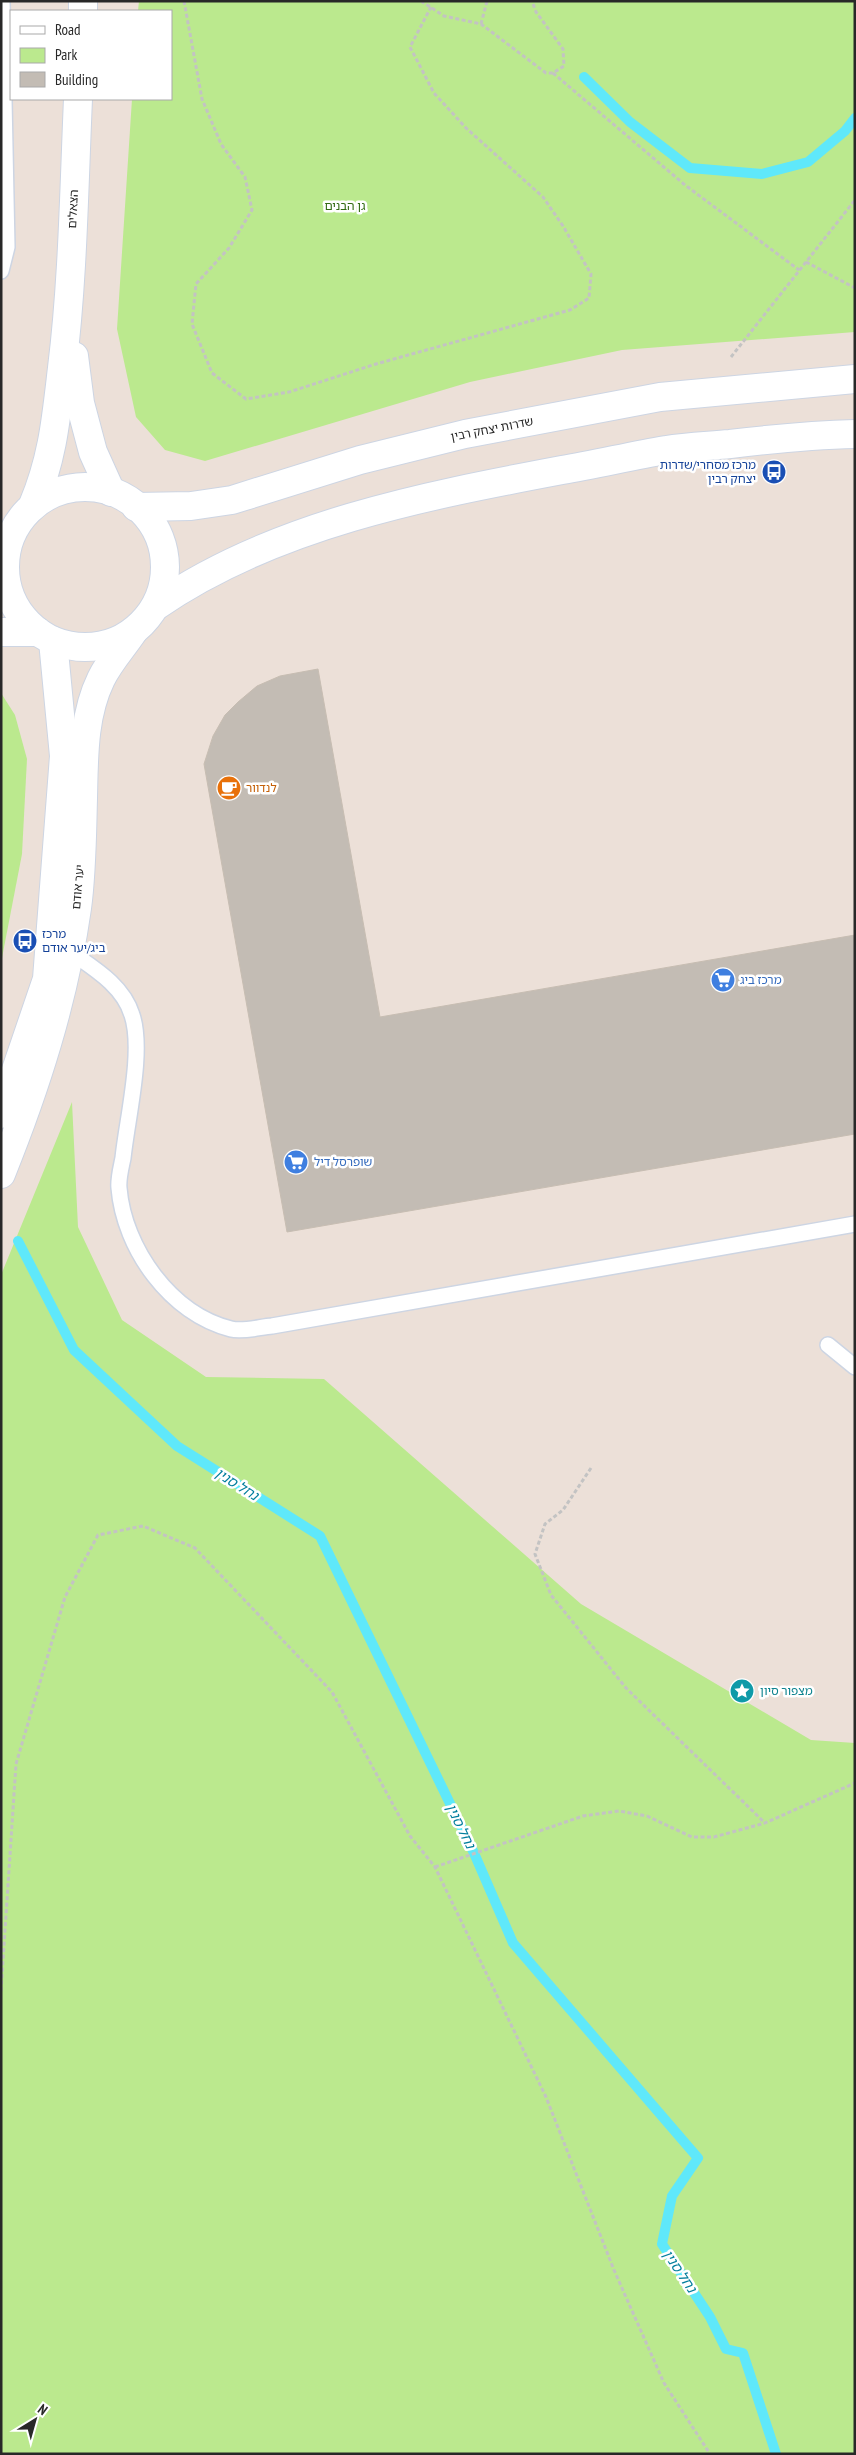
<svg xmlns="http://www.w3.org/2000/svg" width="856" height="2455" font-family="'PT Sans Narrow','Noto Sans Hebrew',sans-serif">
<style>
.green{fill:#bbe98e}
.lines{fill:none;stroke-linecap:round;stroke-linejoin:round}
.stream{stroke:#5fe8fa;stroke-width:10}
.building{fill:#c3bcb4;stroke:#c7bdb2}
.service-casing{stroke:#cdd5e3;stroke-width:18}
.tertiary-casing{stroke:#cdd5e3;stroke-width:30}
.secondary-casing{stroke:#cdd5e3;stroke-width:30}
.path{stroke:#c3c3c3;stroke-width:3;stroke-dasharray:4 2.5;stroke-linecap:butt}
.service{stroke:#fff;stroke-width:15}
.tertiary{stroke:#fff;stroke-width:28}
.secondary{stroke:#fff;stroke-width:28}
.labels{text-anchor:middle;stroke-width:5;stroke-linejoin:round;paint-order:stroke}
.park-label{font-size:12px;fill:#326b12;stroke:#fff}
.street-label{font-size:12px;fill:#282828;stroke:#fff}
.transit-label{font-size:12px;fill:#164399;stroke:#fff;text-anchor:end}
.food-label{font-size:12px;fill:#c56008;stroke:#fff;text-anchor:start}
.shop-label{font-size:12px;fill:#366cbe;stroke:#fff;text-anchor:start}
.culture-label{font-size:12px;fill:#0d838f;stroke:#fff;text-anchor:start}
.water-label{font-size:14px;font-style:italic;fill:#027e9d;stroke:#fff}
</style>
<rect width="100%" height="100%" fill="#ece0d8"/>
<g class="green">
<path d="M139,1h716v331l-233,18 -152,32 -265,79 -40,-11 -29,-33 -19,-88 15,-230h39v-88h-33z"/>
<path d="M1,693l14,22 12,44 -5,95 -21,109z"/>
<path d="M72,1102l6,125 44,93 84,57 118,2 257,225 230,136 44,3v711h-854v-1179z"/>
</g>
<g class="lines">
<g class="stream">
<path d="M584,77l46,45 60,46 72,6 46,-12 37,-31 10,-13"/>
<path d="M18,1241l56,109 103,96 143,90 154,317 39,90 185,215 -26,38 -10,48 48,73 16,32 17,4 33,101"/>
</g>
</g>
<path class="building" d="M318,669l62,348 475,-82v199l-568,98 -83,-468 9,-28 12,-21 13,-13 19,-16 23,-10z"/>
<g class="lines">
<defs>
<g id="service">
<path d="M1,271l6,-24 -5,-246"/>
<path d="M69,951c24,17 54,34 63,64 12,36 -5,104 -9,143 -2,10 -5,21 -4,30 5,61 52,126 112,141 12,3 29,-2 41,-3l583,-102"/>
<path d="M828,1345l27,22"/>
</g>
<g id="tertiary">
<path d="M83,11v-10"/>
<path d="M74,356l6,47 13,49 18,40"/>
<path d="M33,505c20,-48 23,-86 29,-137 11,-89 12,-179 16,-269"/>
<path d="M1,1114l46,-135 17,-223 -11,-115"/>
<path d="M1,1174c35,-87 63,-174 76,-266 5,-36 5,-74 6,-110 1,-40 0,-82 18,-119 8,-17 22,-32 32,-47"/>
</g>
<g id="secondary">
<circle cx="85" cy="567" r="80"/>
<path d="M136,507l55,-1 41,-6 128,-40 105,-26 195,-37 195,-18"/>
<path d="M156,606c117,-81 268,-110 406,-136 35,-6 69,-14 104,-20 21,-3 43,-4 64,-6 42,-5 83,-9 125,-10"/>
<path d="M1,632h37"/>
</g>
</defs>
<use href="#service" class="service-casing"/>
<use href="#tertiary" class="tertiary-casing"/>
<use href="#secondary" class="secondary-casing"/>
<g class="path">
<path d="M184,1l18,98 19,45 24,33 7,33 -23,38 -33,36 -4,40 20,49 34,26 43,-7 87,-28 194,-54 19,-12 2,-24 -28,-48 -20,-29 -77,-69 -32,-35 -24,-46 21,-40"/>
<path d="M421,1l23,15 37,8 65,49h7l11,-7 -1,-17 -27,-37 -4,-11"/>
<path d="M481,24l6,-23"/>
<path d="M553,73l132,112 114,85"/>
<path d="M806,262l49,26"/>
<path d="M731,357l124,-157"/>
<path d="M591,1468l-28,42 -18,14 -10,30 16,41 75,93 139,135"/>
<path d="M435,1867l148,-51 36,-5 28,5 45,21h22l51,-14 90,-40"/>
<path d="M1,1991l15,-227 49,-167 33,-62 45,-9 52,22 137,144 78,144 25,31 111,230 68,173 50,113 46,71"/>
</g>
<use href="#service" class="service"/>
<use href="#tertiary" class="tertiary"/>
<use href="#secondary" class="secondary"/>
</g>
<defs>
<symbol id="bus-disc" viewBox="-11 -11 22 22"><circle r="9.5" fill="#1a4fb4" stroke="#fff"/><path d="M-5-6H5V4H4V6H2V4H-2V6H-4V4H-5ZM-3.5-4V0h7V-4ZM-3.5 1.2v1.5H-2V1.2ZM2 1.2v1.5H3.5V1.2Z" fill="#fff"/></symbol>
<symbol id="cafe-disc" viewBox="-11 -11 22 22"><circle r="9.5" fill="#e8710a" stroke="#fff"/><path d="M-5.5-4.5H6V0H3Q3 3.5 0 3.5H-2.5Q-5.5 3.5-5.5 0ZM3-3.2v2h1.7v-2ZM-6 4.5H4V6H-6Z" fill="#fff"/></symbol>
<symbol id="supermarket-disc" viewBox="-11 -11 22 22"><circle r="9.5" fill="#3f7fe0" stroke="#fff"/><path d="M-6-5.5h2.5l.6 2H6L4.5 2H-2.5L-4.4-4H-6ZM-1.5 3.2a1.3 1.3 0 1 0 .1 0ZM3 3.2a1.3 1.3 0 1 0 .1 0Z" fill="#fff"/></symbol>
<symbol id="sight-disc" viewBox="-11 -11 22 22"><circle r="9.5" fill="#0f9aa8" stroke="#fff"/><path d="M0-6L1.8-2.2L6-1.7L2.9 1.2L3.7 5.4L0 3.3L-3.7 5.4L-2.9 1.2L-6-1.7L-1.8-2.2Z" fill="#fff"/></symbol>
</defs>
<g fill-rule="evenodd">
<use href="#bus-disc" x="760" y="458" width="28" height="28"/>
<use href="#cafe-disc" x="215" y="774" width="28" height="28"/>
<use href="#bus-disc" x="11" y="927" width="28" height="28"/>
<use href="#supermarket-disc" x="709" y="966" width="28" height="28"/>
<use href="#supermarket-disc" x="282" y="1148" width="28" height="28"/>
<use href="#sight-disc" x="728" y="1677" width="28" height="28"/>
</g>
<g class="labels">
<g class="park-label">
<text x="345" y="210">גן הבנים</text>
</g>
<g class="street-label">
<text transform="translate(73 209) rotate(-87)" y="4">הצאלים</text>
<text transform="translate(492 429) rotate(-11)" y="4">שדרות יצחק רבין</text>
<text transform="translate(78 887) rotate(-85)" y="4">יער אודם</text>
</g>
<g class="transit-label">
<text x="756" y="469">מרכז מסחרי/שדרות<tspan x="756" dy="14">יצחק רבין</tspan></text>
<text x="42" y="938" text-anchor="start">מרכז<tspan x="42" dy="14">ביג/יער אודם</tspan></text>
</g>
<g class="food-label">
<text x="246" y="792">לנדוור</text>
</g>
<g class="shop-label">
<text x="740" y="984">מרכז ביג</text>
<text x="314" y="1166">שופרסל דיל</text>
</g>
<g class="culture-label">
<text x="760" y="1695">מצפור סיון</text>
</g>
<g class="water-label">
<text transform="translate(237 1484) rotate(32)" y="5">נחל סנין</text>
<text transform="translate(461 1826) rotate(64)" y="5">נחל סנין</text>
<text transform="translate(680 2271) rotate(56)" y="5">נחל סנין</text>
</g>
</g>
<rect width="856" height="2455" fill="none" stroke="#282828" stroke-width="5"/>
<rect x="10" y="10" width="162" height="90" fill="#ffffff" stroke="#a9a9a9"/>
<rect x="20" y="26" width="25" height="8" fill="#ffffff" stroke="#a9a9a9"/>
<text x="55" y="35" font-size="15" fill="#282828">Road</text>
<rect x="20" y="48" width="25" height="15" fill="#bbe98e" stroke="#a9a9a9"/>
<text x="55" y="60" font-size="15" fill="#282828">Park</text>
<rect x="20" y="72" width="25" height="15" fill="#c3bcb4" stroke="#a9a9a9"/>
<text x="55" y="85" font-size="15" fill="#282828">Building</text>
<g transform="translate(35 2420) rotate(37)" stroke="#ffffff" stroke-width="4" paint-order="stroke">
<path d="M0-4L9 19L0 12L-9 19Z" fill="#282828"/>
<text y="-8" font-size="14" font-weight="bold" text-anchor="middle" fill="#282828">N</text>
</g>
</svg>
